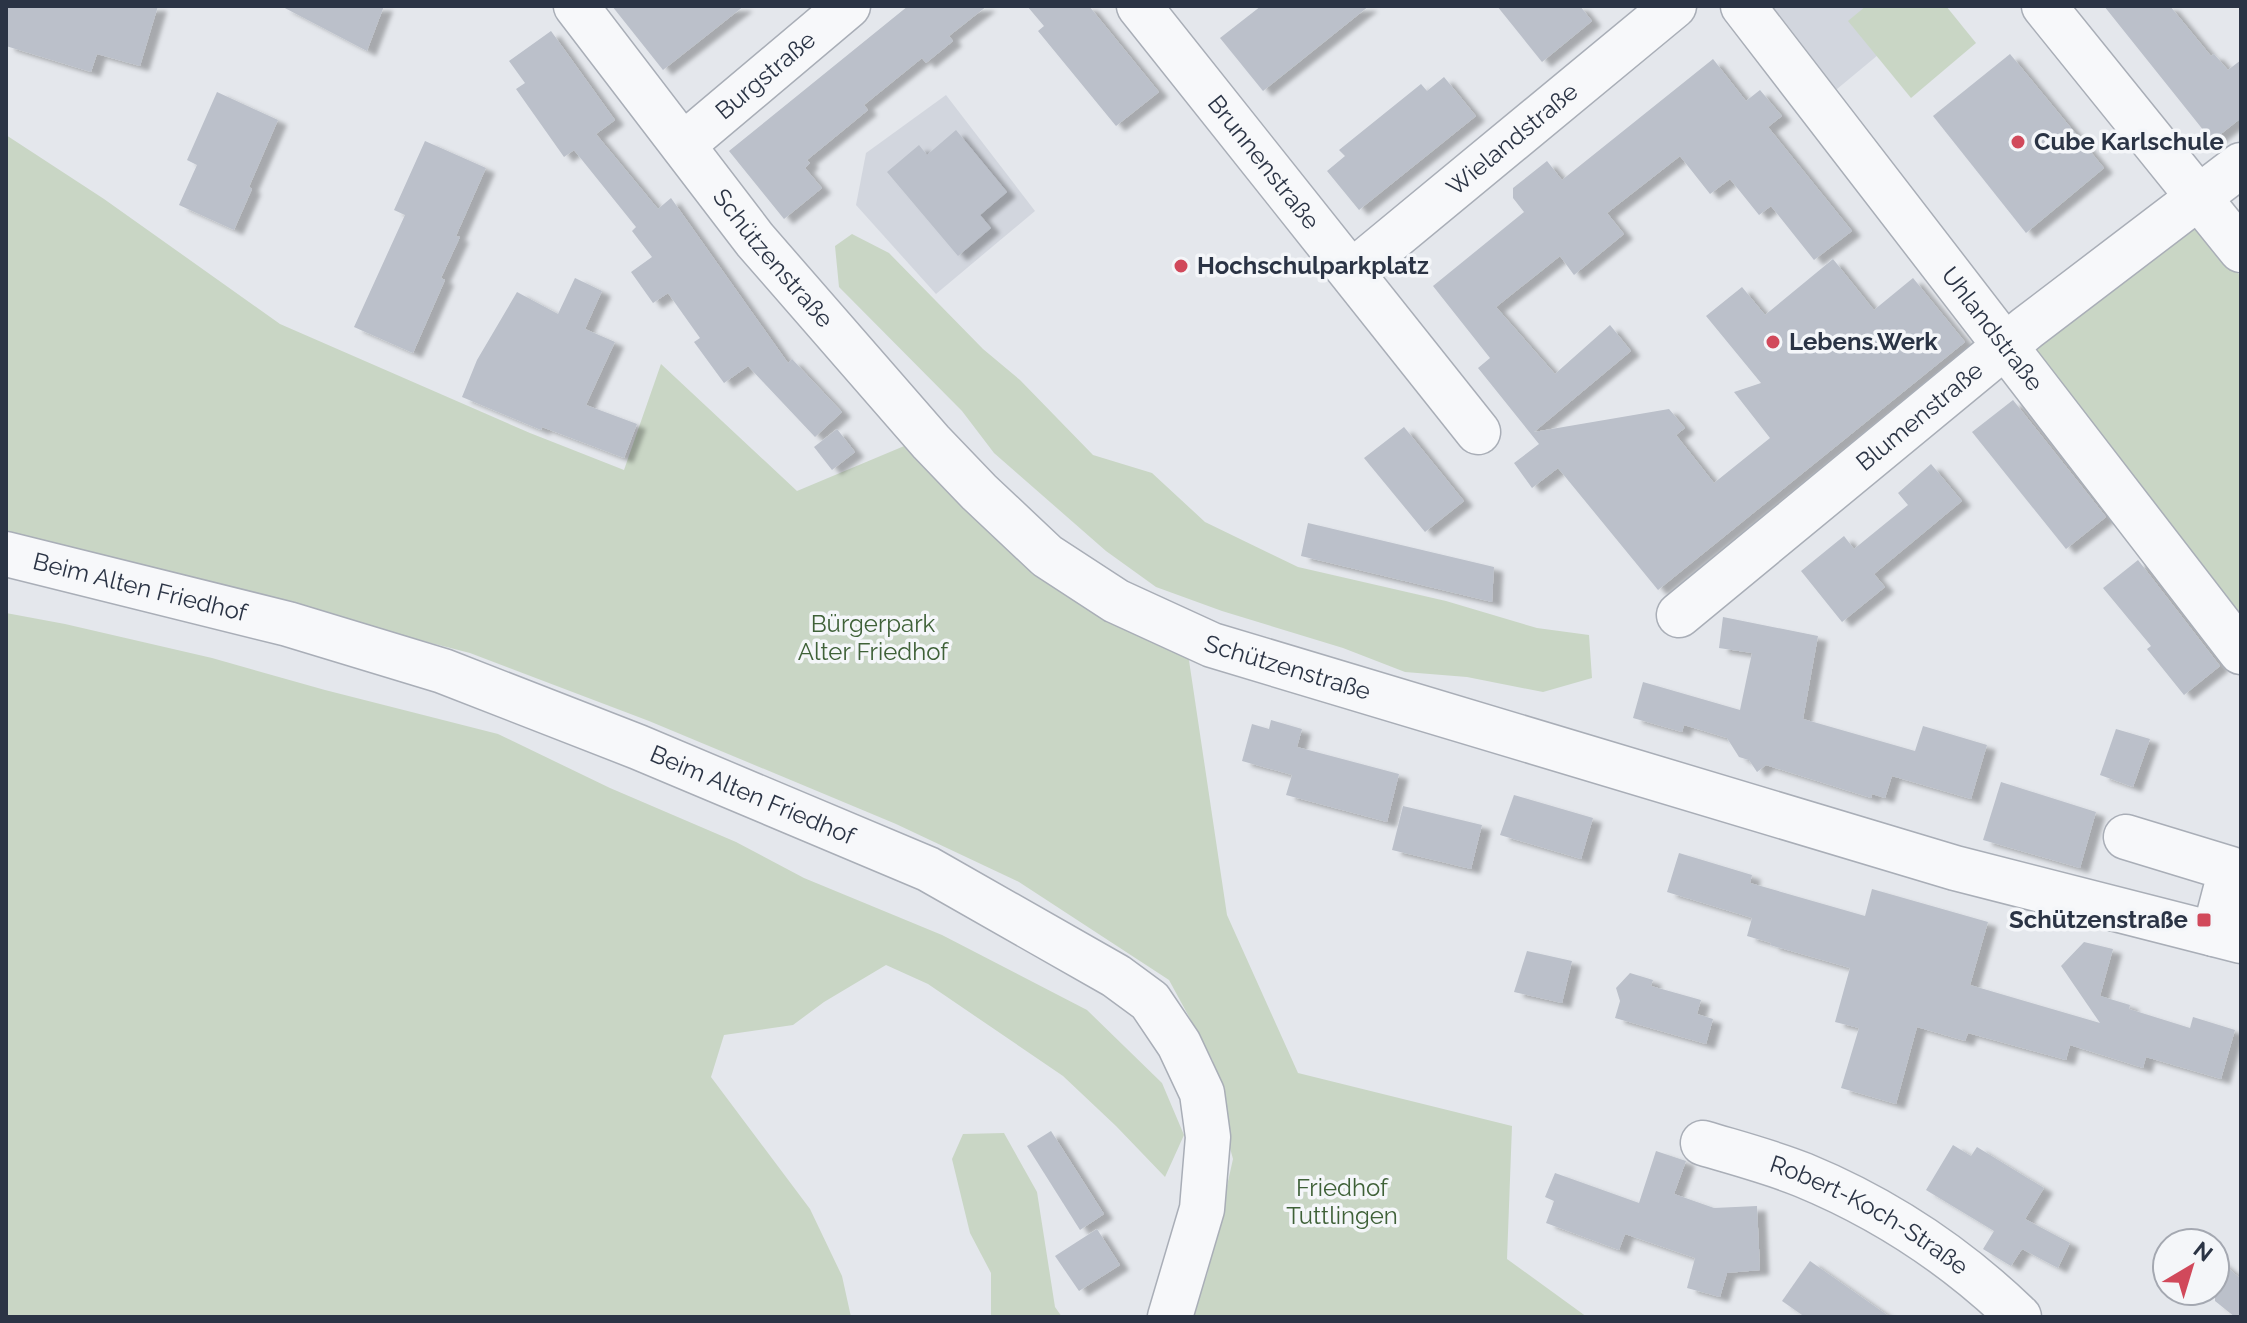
<svg xmlns="http://www.w3.org/2000/svg" width="2247" height="1323" font-family="Raleway,sans-serif">
<style>
.built{fill:#d2d6de}
.green{fill:#c9d6c5}
.building{fill:#bbc0ca;filter:url(#shadow)}
.lines{fill:none;stroke-linecap:round;stroke-linejoin:round}
.minor-casing{stroke:#a9aeb7;stroke-width:47}
.minor{stroke:#f7f8fa;stroke-width:44}
.poi-dot{fill:#d1495b;stroke:#f4f6f9;stroke-width:3}
.labels{text-anchor:middle;stroke-width:7;stroke-linejoin:round;paint-order:stroke}
.street-label{font-size:24px;fill:#2b3445;stroke:#f4f6f9}
.poi-label{font-size:24px;font-weight:bold;fill:#2b3445;stroke:#f4f6f9;text-anchor:start}
.park-label{font-size:24px;fill:#3f6138;stroke:#f4f6f9}
</style>
<defs>
<filter id="shadow"><feDropShadow dx="9" dy="5" stdDeviation="2" flood-color="#0004"/></filter>
</defs>
<rect width="100%" height="100%" fill="#e4e7ec"/>
<g class="built">
<path d="M1762,6h175l-106,88z"/>
<path d="M946,95l89,116 -99,83 -80,-89 10,-52z"/>
</g>
<g class="green">
<path d="M1866,6h80l30,37 -65,55 -63,-77z"/>
<path d="M6,135l98,64 176,125 250,109 94,37 37,-106 136,127 112,-47 278,203 40,268 71,158 214,53 -5,133 80,58h-398l18,-42 26,-116 -17,-62 -3,-36 -44,-81 -150,-98 -123,-58 -247,-103 -179,-68 -419,-107 -45,-9z"/>
<path d="M2193,215l48,62v349l-214,-288z"/>
<path d="M852,234l37,19 94,96 37,31 73,75 59,18 53,49 93,45 148,34 91,27 52,7 3,43 -49,14 -76,-15 -62,-5 -62,-24 -121,-37 -66,-24 -50,-36 -112,-98 -32,-42 -123,-124 -4,-41z"/>
<path d="M6,613l59,11 147,34 113,32 173,44 112,54 126,54 68,36 138,57 145,75 75,73 22,52 -19,42 -49,-51 -53,-50 -135,-92 -42,-19 -62,37 -31,23 -69,10 -13,42 99,132 32,67 9,41h-845z"/>
<path d="M1004,1133l33,59 18,115 7,10h-71v-44l-21,-40 -18,-74 11,-25z"/>
</g>
<g class="building">
<path d="M6,6h152l-18,60 -43,-12 -6,18 -85,-26z"/>
<path d="M281,6h103l-17,45z"/>
<path d="M612,6h132l-81,64z"/>
<path d="M908,6h79l-38,30 4,5 -27,22 -4,-5 -58,47 4,5 -61,50 3,3 -5,5 17,20 -38,31 -55,-68z"/>
<path d="M1027,6h62l70,86 -43,34 -78,-95 6,-5z"/>
<path d="M1261,6h108l-106,85 -43,-53z"/>
<path d="M1497,6h83l12,15 -50,41z"/>
<path d="M2104,6h66l41,50 3,-2 14,16 13,-10v58l-29,23z"/>
<path d="M551,31l64,89 -19,14 62,75 13,-11 117,165 4,-4 50,53 -27,25 -67,-71 -24,17 -30,-41 6,-4 -32,-45 -15,10 -22,-31 21,-15 -20,-26 4,-4 -62,-77 -10,7 -48,-68 9,-6 -16,-22z"/>
<path d="M2010,54l94,114 -78,65 -93,-117z"/>
<path d="M1713,59l33,42 14,-11 22,26 -14,11 84,104 -38,29 -43,-54 -12,9 -29,-36 -20,15 -30,-38 -73,57 17,21 -50,41 -14,-19 -64,51 59,67 55,-49 21,26 -97,81 135,-23 16,19 -9,7 38,48 56,-45 -36,-46 27,-9 -55,-67 36,-29 23,28 68,-56 41,51 39,-32 52,64 -307,248 -100,-122 -26,20 -18,-25 25,-19 -61,-76 12,-10 -57,-72 91,-74 -11,-14v-10l34,-27 15,19z"/>
<path d="M1444,77l32,39 -117,94 -32,-39 18,-15 -6,-6 82,-66 6,7z"/>
<path d="M217,92l61,28 -29,67 3,2 -18,41 -55,-25 18,-40 -10,-5z"/>
<path d="M956,130l51,62 -27,23 11,13 -33,28 -71,-84 32,-27 8,10z"/>
<path d="M425,141l61,27 -30,68 4,1 -19,41 4,2 -32,73 -59,-26 51,-112 -11,-5z"/>
<path d="M575,278l27,13 -17,38 30,13 -29,63 51,19 -13,34 -82,-31 -1,3 -79,-33 15,-37 40,-68 41,22z"/>
<path d="M2013,400l93,117 -40,32 -94,-117z"/>
<path d="M1404,427l60,74 -39,31 -61,-74z"/>
<path d="M837,429l18,23 -23,18 -18,-23z"/>
<path d="M1931,464l31,37 -88,73 11,13 -43,35 -41,-51 43,-35 10,13 54,-44 -10,-12z"/>
<path d="M1308,523l186,44 -2,35 -191,-46z"/>
<path d="M2138,560l82,106 -36,29 -37,-46 4,-3 -48,-58z"/>
<path d="M1723,617l95,19 -15,83 112,32 8,-25 64,19 -16,54 -79,-23 -7,22 -13,-4 -1,4 -105,-33 -9,7 -8,-12 -10,-3 -12,-19 -43,-13 -2,7 -49,-14 10,-36 97,28 12,-57 -33,-5z"/>
<path d="M1271,720l31,9 -5,18 102,27 -12,48 -101,-27 6,-20 -50,-14 10,-37 17,5z"/>
<path d="M2116,729l34,10 -17,48 -33,-12z"/>
<path d="M2001,782l95,30 -16,56 -97,-28z"/>
<path d="M1514,795l79,23 -12,41 -81,-24z"/>
<path d="M1403,806l79,19 -11,44 -79,-19z"/>
<path d="M1679,853l73,22 -2,8 115,33 7,-27 116,33 -18,63 130,38 -39,-57 23,-24 29,7 -13,47 30,9 -1,4 61,19 3,-11 42,13 -14,49 -75,-22 -3,11 -73,-23 -4,15 -98,-27 -3,8 -48,-14 -21,77 -55,-16 18,-60 -24,-6 15,-54 -80,-23 1,-2 -24,-7 5,-18 -85,-26z"/>
<path d="M1527,951l45,10 -10,42 -48,-11z"/>
<path d="M1630,973l23,7 -2,6 50,14 -4,14 16,5 -7,25 -91,-26 5,-17 -4,-13z"/>
<path d="M1051,1131l53,83 -24,16 -53,-84z"/>
<path d="M1953,1145l18,11 6,-9 67,41 -19,31 45,24 -12,25 -36,-19 -11,17 -28,-17 11,-18 -68,-41z"/>
<path d="M1656,1151l30,10 -12,33 40,14 43,-2 3,64 -33,3 -7,24 -33,-9 8,-30 -70,-24 -6,16 -73,-27 8,-22 -9,-4 10,-24 84,30z"/>
<path d="M1097,1229l23,36 -41,26 -24,-35z"/>
<path d="M2215,1257l26,22v38h-6l-20,-16z"/>
<path d="M1810,1261l80,56h-85l-23,-16z"/>
</g>
<g class="lines">
<defs>
<g id="minor">
<path id="s1" d="M576,6l179,234 176,202 48,50 68,64 69,45 96,44 743,223 286,73"/>
<path id="s2" d="M1139,6l339,426"/>
<path id="s3" d="M1743,6l498,646"/>
<path d="M2044,6l197,244"/>
<path id="s4" d="M683,145l165,-139"/>
<path id="s5" d="M1352,272l322,-266"/>
<path id="s6" d="M6,554l282,70 155,47 195,76 290,122 188,107 34,25 29,43 23,49 6,44 -6,72 -32,108"/>
<path id="s7" d="M1679,615l348,-287 214,-163"/>
<path d="M2126,837l105,32 -17,65"/>
<path id="s8" d="M1703,1143c33,10 68,19 100,32 80,33 154,82 216,142"/>
</g>
</defs>
<use href="#minor" class="minor-casing"/>
<use href="#minor" class="minor"/>
</g>
<g class="poi-dot">
<circle cx="2018" cy="142" r="8"/>
<circle cx="1181" cy="266" r="8"/>
<circle cx="1773" cy="342" r="8"/>
<rect x="2196" y="912" width="16" height="16" rx="4"/>
</g>
<g class="labels">
<g class="street-label">
<text dy="8" stroke="none"><textPath href="#s4" startOffset="108">Burgstraße</textPath></text>
<text dy="8" stroke="none"><textPath href="#s5" startOffset="208">Wielandstraße</textPath></text>
<text dy="8" stroke="none"><textPath href="#s2" startOffset="200">Brunnenstraße</textPath></text>
<text dy="8" stroke="none"><textPath href="#s1" startOffset="320">Schützenstraße</textPath></text>
<text dy="8" stroke="none"><textPath href="#s3" startOffset="408">Uhlandstraße</textPath></text>
<text dy="8" stroke="none"><textPath href="#s7" startOffset="312">Blumenstraße</textPath></text>
<text dy="8" stroke="none"><textPath href="#s6" startOffset="138">Beim Alten Friedhof</textPath></text>
<text dy="8" stroke="none"><textPath href="#s1" startOffset="992">Schützenstraße</textPath></text>
<text dy="8" stroke="none"><textPath href="#s6" startOffset="786">Beim Alten Friedhof</textPath></text>
<text dy="8" stroke="none"><textPath href="#s8" startOffset="182">Robert-Koch-Straße</textPath></text>
</g>
<g class="poi-label">
<text x="2034" y="150">Cube Karlschule</text>
<text x="1197" y="274">Hochschulparkplatz</text>
<text x="1789" y="350">Lebens.Werk</text>
<text x="2188" y="928" text-anchor="end">Schützenstraße</text>
</g>
<g class="park-label">
<text x="873" y="632">Bürgerpark<tspan x="873" dy="28">Alter Friedhof</tspan></text>
<text x="1342" y="1196">Friedhof<tspan x="1342" dy="28">Tuttlingen</tspan></text>
</g>
</g>
<rect width="2247" height="1323" fill="none" stroke="#2b3445" stroke-width="16"/>
<g transform="translate(2191 1267) rotate(38)"><circle r="38" fill="#f4f6f9" stroke="#a4a8b1" stroke-width="2"/>
<path d="M0-6L14 30L0 20L-14 30Z" fill="#d1495b"/>
<text y="-12" font-size="22" font-weight="bold" text-anchor="middle" fill="#2b3445">N</text>
</g>
</svg>
